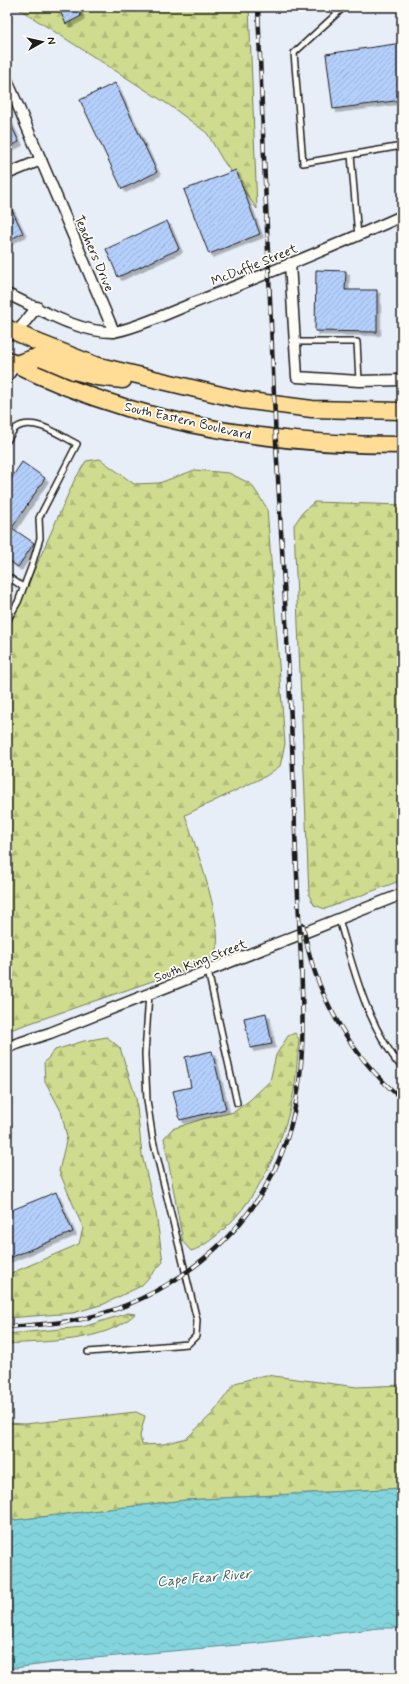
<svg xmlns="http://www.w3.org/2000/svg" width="409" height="1684" font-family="Mynerve,sans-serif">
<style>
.forest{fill:url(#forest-firs);stroke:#767c55}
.water{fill:url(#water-waves);stroke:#5a8a8f}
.building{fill:url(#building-hatch);stroke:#1c1c1c;filter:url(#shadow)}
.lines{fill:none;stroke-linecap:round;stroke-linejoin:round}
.service-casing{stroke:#1c1c1c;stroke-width:8}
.minor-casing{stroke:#1c1c1c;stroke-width:13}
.trunk-casing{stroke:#1c1c1c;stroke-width:19}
.service{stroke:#fdfcf7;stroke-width:5}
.minor{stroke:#fdfcf7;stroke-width:10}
.trunk{stroke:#ffdd96;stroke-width:16}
.rail-casing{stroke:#1c1c1c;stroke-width:4.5}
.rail{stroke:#fdfcf7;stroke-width:3;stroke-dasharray:9;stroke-linecap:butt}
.labels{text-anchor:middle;stroke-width:3.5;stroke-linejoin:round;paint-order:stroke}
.street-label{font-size:13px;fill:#1c1c1c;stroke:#fdfcf7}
.water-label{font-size:14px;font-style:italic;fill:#405c5f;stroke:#fdfcf7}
</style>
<defs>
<pattern id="forest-firs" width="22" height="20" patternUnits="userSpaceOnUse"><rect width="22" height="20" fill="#cfdb8e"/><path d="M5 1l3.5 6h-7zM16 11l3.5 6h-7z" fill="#b1bb7a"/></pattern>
<pattern id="water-waves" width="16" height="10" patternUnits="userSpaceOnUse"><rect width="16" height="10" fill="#83d4dc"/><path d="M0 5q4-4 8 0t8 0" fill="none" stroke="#71b5bc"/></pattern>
<pattern id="building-hatch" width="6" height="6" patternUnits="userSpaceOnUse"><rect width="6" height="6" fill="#b4cffc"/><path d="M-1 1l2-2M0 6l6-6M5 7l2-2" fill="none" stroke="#9ab1d7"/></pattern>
<filter id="shadow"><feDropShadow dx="3.5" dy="3.5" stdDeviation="0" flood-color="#0004"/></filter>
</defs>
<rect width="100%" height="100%" fill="#e7eef8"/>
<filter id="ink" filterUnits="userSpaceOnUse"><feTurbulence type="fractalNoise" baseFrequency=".025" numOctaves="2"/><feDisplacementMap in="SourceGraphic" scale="8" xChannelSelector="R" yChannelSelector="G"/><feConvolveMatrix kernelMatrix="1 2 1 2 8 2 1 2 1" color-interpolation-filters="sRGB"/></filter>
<g filter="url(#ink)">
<g class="forest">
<path d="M16,7h233l8,202 -35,-50 -15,-26 -38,-28z"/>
<path d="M100,459l34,25 25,-1 36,-13 34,3 22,11 16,24 18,236 -5,22 -14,10 -81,39c10,29 36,102 32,131 -1,5 -6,11 -9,16l-201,69v-400l67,-150 12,-20z"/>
<path d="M314,502l88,3v375l-77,29 -11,-4 -5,-10 -15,-370 9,-13z"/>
<path d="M295,1033l4,6c-2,23 -3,48 -9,70 -13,47 -35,95 -74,127 -8,6 -15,12 -25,15l-8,-9 -19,-104 8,-9 30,-10 32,-7 16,-12 20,-19 6,-26 12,-19z"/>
<path d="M107,1037l13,11 16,50 6,57 14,58 7,49 -22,24 -37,18 -31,9 -66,5v-43l72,-31 4,-16 -24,-57 8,-34 -6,-26 -16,-30 -1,-18 11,-13 29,-9z"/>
<path d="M128,1313l7,1c-30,29 -89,27 -128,30v-10l76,-7z"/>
<path d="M266,1375l91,12 45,-2v103l-216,12 -179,21v-98l18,1 111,-12 9,4 -5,20 2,9 22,-1 23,-6 26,-25 22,-30z"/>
</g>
<path class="water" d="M402,1488v140h-23l-119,15 -176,16 -77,10v-148l179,-21z"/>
<g class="building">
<path d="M58,7h19l4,9 -15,8z"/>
<path d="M402,43v57l-69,9 -7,-55z"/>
<path d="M115,83l42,89 -35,17 -42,-89z"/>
<path d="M7,116l12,26 -12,6z"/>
<path d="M236,170l24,64 -51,20 -25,-64z"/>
<path d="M7,200l16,33 -16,8z"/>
<path d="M167,221l12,28 -61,28 -12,-28z"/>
<path d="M316,270l30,1 -1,19h32v42l-62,-1z"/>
<path d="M22,462l23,16 -33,50 22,15 -16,24 -11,-8v-74z"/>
<path d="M266,1013l6,31 -22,4 -6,-30z"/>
<path d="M212,1051l14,58 -46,11 -7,-29 18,-4 -6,-30z"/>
<path d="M56,1192l17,40 -66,27v-47z"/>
</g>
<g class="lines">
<defs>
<g id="service">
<path d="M344,7l-50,46 9,110 99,-17"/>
<path d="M351,155l7,81"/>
<path d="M295,342h62l2,39"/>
<path d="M7,441c3,-4 5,-10 9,-13 18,-12 45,8 61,16l-38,74 1,20 -8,27 -14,37 -11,19"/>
<path d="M7,576l16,11"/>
<path d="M339,919c15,52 28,106 63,149"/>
<path d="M208,971l29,132"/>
<path d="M395,1060l7,-4"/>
<path d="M88,1352l100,-8 8,-8 1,-16 -44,-180 -6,-40 -2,-46 4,-60"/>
</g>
<g id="minor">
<path d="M7,80l107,252"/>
<path d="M7,174l34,-14"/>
<path d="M290,263l7,114 62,4 43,-1"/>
<path d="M7,294c32,14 69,38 105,38 17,-1 57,-19 74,-26 73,-29 145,-58 216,-90"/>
<path d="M17,332l20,-25"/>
<path d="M7,377l9,-13"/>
<path d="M7,1047l43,-14 352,-139"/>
</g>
<g id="trunk">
<path d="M7,328l30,14 58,23 147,35 70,9 90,2"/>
<path d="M7,360c121,62 260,85 395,85"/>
<path d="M16,364l17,-6h10l31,13 23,6 26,3"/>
</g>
</defs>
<use href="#service" class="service-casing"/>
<use href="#minor" class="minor-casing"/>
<use href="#trunk" class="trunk-casing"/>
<use href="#service" class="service"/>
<use href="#minor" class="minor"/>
<use href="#trunk" class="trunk"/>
<defs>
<g id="rail">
<path d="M303,925c11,68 47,130 99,174"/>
<path d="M7,1327c25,-2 50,-3 75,-8 84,-19 163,-79 197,-159 27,-65 25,-131 22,-200 -2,-43 -4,-85 -6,-128 -3,-130 -12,-260 -19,-390 -7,-145 -12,-290 -18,-435"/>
</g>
</defs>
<use href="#rail" class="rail-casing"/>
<use href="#rail" class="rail"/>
</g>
</g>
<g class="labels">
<g class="street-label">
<text transform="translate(95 253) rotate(67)" y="5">Teachers Drive</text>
<text transform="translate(254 264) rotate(-22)" y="5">McDuffie Street</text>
<text transform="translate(188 420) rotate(13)" y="5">South Eastern Boulevard</text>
<text transform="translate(200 960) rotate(-21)" y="5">South King Street</text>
</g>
<g class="water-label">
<text transform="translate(204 1577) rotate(-5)" y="5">Cape Fear River</text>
</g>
</g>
<rect width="409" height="1684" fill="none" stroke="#fdfcf7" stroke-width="24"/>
<rect x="12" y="12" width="385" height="1660" fill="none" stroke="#1c1c1c" stroke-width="1.5" filter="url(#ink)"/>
<g transform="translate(42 42) rotate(82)" stroke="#fdfcf7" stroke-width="3" paint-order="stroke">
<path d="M0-3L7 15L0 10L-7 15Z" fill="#1c1c1c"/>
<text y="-6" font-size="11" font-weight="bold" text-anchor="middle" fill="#1c1c1c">N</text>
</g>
</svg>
